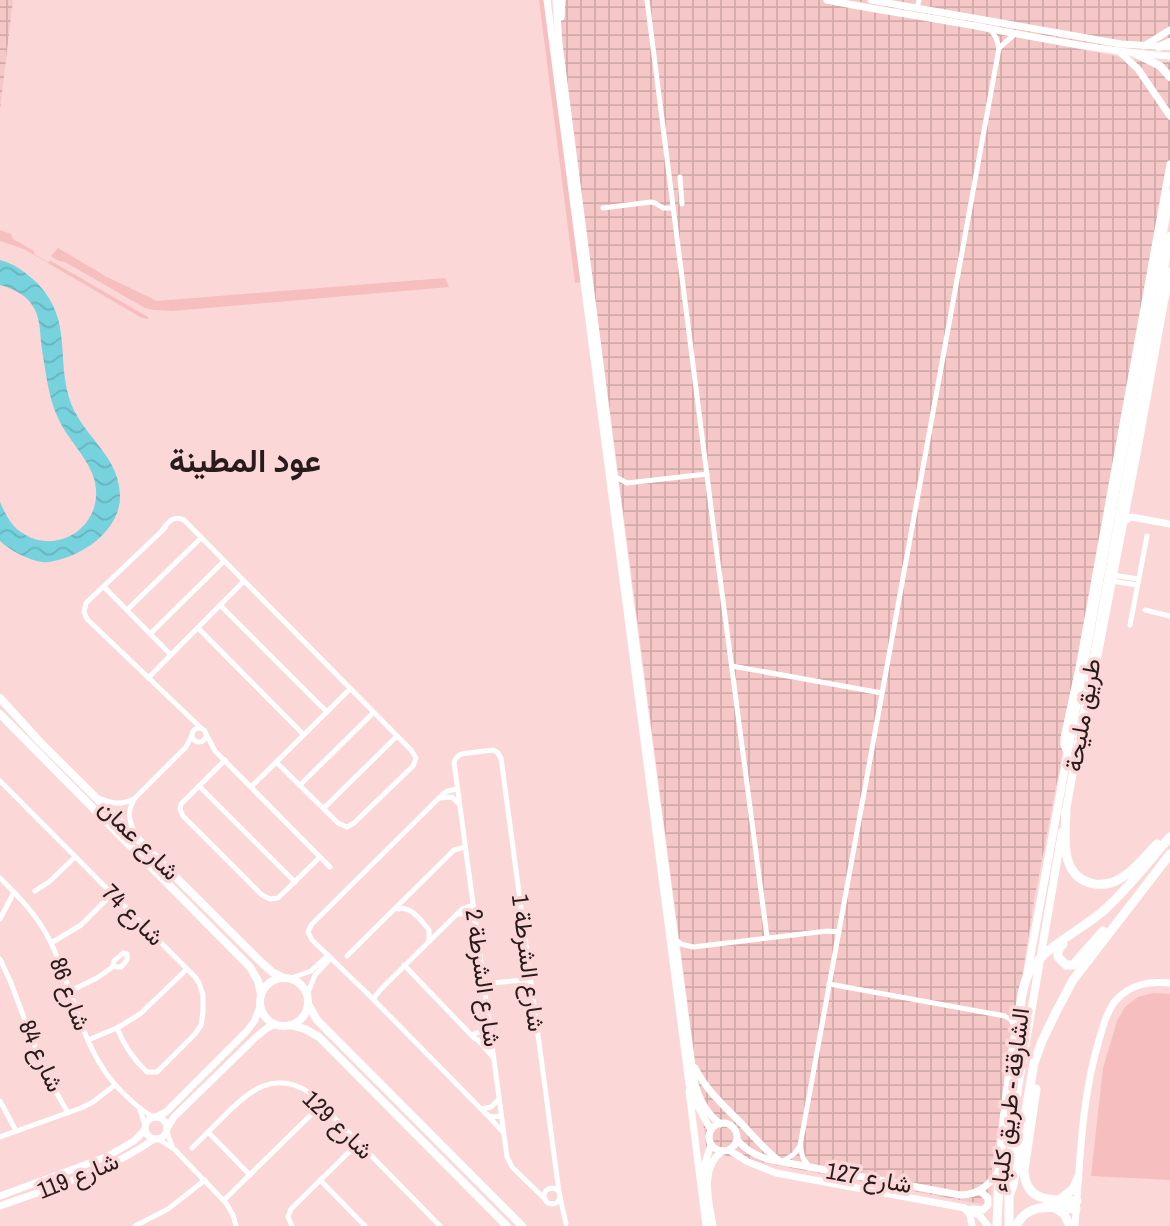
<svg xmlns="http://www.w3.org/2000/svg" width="1170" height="1226" font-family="'Archivo Narrow',Vazirmatn,sans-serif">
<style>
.industrial{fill:url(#industrial-grid)}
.green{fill:#f6bebe}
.water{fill:url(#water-waves)}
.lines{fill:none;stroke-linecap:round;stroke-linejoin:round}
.street{stroke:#fff;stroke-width:5}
.secondary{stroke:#fff;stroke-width:7}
.primary{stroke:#fff;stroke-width:8}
.highway{stroke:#fff;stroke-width:9}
.labels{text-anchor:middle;stroke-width:7;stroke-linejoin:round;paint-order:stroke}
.street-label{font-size:24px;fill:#281b1b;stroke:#fcd7d7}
.district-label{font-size:32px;font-weight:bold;fill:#281b1b;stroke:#fcd7d7}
</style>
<defs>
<pattern id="industrial-grid" width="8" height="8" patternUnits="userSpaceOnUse" patternTransform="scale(1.75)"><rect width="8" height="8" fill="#f5c7c7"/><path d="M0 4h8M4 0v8" fill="none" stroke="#d2aaaa"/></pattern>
<pattern id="water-waves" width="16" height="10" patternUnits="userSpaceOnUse" patternTransform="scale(1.75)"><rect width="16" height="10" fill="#76d2dd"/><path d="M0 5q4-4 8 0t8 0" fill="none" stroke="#66b4bd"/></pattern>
</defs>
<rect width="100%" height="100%" fill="#fcd7d7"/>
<g class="industrial">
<path d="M0,0h13l-13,110z"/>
<path d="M556,0h271l325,63 18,-1v102l-55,317 -81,420 -42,267 -1,38 -284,-54z"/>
<path d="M849,0h321v51l-68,-5z"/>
</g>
<g class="green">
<path d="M539,0h7l35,282 -6,1z"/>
<path d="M0,230l11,4 2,5 21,12v3l13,8 4,-1 97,56v2l-6,-1 -118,-69 -24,-8z"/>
<path d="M58,248l49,29 50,24 288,-23 4,9 -277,24 -18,-1 -9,-2 -80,-46 -6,-1 -8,-5z"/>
<path d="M1153,993l17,1v186l-79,-4 12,-108 14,-47 8,-14 13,-10z"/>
</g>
<path class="water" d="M0,260c15,4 25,12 36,22 41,41 16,83 39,130 15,29 44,47 45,83 1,33 -33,58 -62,65 -5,1 -10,3 -16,2 -14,-2 -31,-11 -42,-21v-39c5,11 11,24 21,30 30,22 72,2 75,-35 3,-31 -26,-52 -38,-79 -10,-21 -12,-46 -16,-68 -2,-13 -1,-30 -8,-42 -7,-13 -20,-19 -34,-23z"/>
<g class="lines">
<g class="street">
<path d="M647,0l69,547 51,390"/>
<path d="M917,8l2,-8"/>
<path d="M999,48l16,-14"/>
<path d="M680,177l2,27"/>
<path d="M603,208l48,-6 4,1 8,5h10"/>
<path d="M614,476l13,7 80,-9"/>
<path d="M165,528l-79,75 -2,9 3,7 114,109"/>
<path d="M163,529c6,-8 11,-14 21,-9l227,230 5,8 -3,8 -59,57 -7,4 -9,-4 -62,-61"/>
<path d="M1113,575l25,4"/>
<path d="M1112,581l25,4"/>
<path d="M104,587l67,68"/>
<path d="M220,605l107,107"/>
<path d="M127,610l74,-72"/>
<path d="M1145,610l25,6"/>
<path d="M1130,625l17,-89"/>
<path d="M198,628l106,107"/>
<path d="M150,634l74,-73"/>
<path d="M732,666l150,27"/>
<path d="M148,678l96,-97"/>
<circle cx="199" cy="735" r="7"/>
<path d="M206,734l9,17 115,116"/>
<path d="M225,760l-44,44 -1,5 3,7 79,79 8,4 8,-1 42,-41"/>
<path d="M0,781l195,196 4,6 4,12v17l-2,13 -6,9 -38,38h-10c-14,-13 -23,-26 -30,-44"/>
<path d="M300,785l73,-72"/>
<path d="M199,786l96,96"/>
<path d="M251,787l99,-98"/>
<path d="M457,789l-9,2 -4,2 -133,132 -3,7 4,8 59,57 115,117 5,3 10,-1"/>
<path d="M99,798c13,5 21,8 34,1"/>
<path d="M439,798l13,-1 6,6"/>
<path d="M324,808l73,-72"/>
<path d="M135,833c-7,-14 -8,-22 0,-35l51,-51 6,-12"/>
<path d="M0,878c19,19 38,38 50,63 26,52 30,111 74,153 10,9 18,18 30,23"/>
<path d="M35,891l14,-9 26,-25"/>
<path d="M398,909c13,-3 23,11 31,21v9"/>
<path d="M457,914h10l8,7"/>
<path d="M0,919l14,-27"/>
<path d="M674,938l7,6 12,3 134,-16 12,1"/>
<path d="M51,943l30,-18 31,-31"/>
<path d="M123,953l4,1v6l-6,7h-5l-3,-2 1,-4z"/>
<path d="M347,956l107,-106 11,-3"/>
<path d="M0,959l11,24 33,88 24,42"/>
<path d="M404,965l70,73 6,3 11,-2"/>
<path d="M291,978l20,-7 17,-16"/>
<path d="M483,984l40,-4 7,1"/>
<path d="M829,984l176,32 6,4 5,9"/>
<path d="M70,991l27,-13 17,-12"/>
<path d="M307,995l8,-20 16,-17"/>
<path d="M373,999l8,-10 81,-80 11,-4"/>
<path d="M472,1035l9,-4 8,-8"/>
<path d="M88,1040l29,-12 23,-14 47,-45"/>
<path d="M478,1040l14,16"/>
<path d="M0,1101l16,30"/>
<path d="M482,1109l9,-2 8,-8"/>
<path d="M140,1110l5,15"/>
<path d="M488,1116l14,15"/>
<path d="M167,1132l5,14"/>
<path d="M208,1132l42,43"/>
<path d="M0,1137l81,-29 12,-6 22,-17"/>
<path d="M158,1139l16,10 52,54 7,12 3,11"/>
<path d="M192,1148c11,-11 21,-21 32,-32 25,-25 50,-47 86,-23l130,133"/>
<path d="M782,1162l12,-8 6,-8"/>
<path d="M810,1168l-7,-10 -3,-12 199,-1098 -3,-10 -6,-10"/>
<path d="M320,1180l45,46"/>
<circle cx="552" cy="1196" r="8"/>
<path d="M560,1197l6,27"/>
<path d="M545,1199l-33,-32 -5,-10 -53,-395 2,-4 5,-4 32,-4 4,2 4,6 58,434"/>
<path d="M224,1200l97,-95"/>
<path d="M135,1226l33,-17 37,-29"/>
<path d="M292,1226l-4,-9 3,-8 67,-66"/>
</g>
<g class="secondary">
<path d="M547,0l142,1084 7,19 15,27"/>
<path d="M556,0l3,44 71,555 63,476c4,20 11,36 27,49"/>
<path d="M827,0c54,11 109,18 164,29 60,11 118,23 179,27"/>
<path d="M871,0l250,44 49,3"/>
<path d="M561,17l1,-17"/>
<path d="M1144,46l26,-16"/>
<path d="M1121,53l17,16 32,47"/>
<path d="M1123,522l8,-5 39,7"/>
<path d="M1097,661l40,-207 33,-183"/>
<path d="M1068,755l-4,-10v-7l15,-70 91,-504"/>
<path d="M695,1068c11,22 30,39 47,56 11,12 23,26 36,36"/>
<path d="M689,1091l17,135"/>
<circle cx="156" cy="1128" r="11"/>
<path d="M156,1117l10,-5 81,-81 8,-11 5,-14"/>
<circle cx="723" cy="1137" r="14"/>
<path d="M167,1128l7,-11 82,-80 11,-9 8,-4"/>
<path d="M737,1140c10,11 20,17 35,20l188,35c18,0 28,-9 38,-23"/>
<path d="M729,1150l19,12 28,11 189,35 15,8 8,10"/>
<path d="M702,1178l3,-15 6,-18"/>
<path d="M0,1196l106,-39 28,-16 11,-11"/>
<path d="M0,1206c52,-19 108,-34 154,-67"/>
<path d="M965,1209l5,6 2,11"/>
<path d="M972,1209l11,1 5,-5v-7l-8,-7"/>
<path d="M713,1226c-4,-25 -14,-57 9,-75"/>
<path d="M1075,1226c5,-63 6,-126 24,-186 4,-14 8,-29 17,-40 15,-16 33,-19 54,-17"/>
</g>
<g class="primary">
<path d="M1159,47l11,-5"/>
<path d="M1136,54l24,12 10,11"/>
<path d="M0,698l39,43 222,221 11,10 10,5"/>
<path d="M0,714l250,253 8,14 3,13"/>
<path d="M1065,816l105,-580"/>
<path d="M1027,975l143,-781"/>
<circle cx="284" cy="1002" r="24"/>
<path d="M308,1004l9,16 205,206"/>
<path d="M290,1025l15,4 14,8 188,189"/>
<path d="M1009,1193v-24l9,-81 44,-256"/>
</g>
<g class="highway">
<path d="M1066,812c-1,26 -7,66 29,72 9,1 19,-1 26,-6 14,-8 24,-22 36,-34"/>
<path d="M1063,944l-5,6v7l8,8h7l30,-34"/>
<path d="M1036,1089l-12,81c1,33 28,30 53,31"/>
<path d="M1059,1200l14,-11 5,-11"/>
<path d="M1057,1209l7,5 6,12"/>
<path d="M997,1226c2,-71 9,-137 21,-207 3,-16 4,-37 14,-51 18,-24 47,-37 70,-56 25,-22 46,-50 68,-75"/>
<path d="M1009,1226v-30l4,-11 21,-122 8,-22 14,-29 17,-32 97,-126"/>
<path d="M1016,1226c13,-25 36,-18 60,-17"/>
</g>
</g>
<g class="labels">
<g class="street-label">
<text transform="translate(1083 715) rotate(-80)" y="8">طريق مليحة</text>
<text transform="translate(139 840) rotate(45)" y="8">شارع عمان</text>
<text transform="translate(133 915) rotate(45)" y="8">شارع 74</text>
<text transform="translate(528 963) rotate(83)" y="8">شارع الشرطة 1</text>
<text transform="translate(483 978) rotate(82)" y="8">شارع الشرطة 2</text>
<text transform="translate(70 994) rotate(70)" y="8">شارع 86</text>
<text transform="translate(41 1056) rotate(66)" y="8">شارع 84</text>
<text transform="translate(1010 1100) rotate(-83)" y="8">الشارقة - طريق كلباء</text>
<text transform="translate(338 1125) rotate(44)" y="8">شارع 129</text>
<text transform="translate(78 1176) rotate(-22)" y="8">شارع 119</text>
<text transform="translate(869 1178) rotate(10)" y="8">شارع 127</text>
</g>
<g class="district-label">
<text x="245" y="472">عود المطينة</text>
</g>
</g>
</svg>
